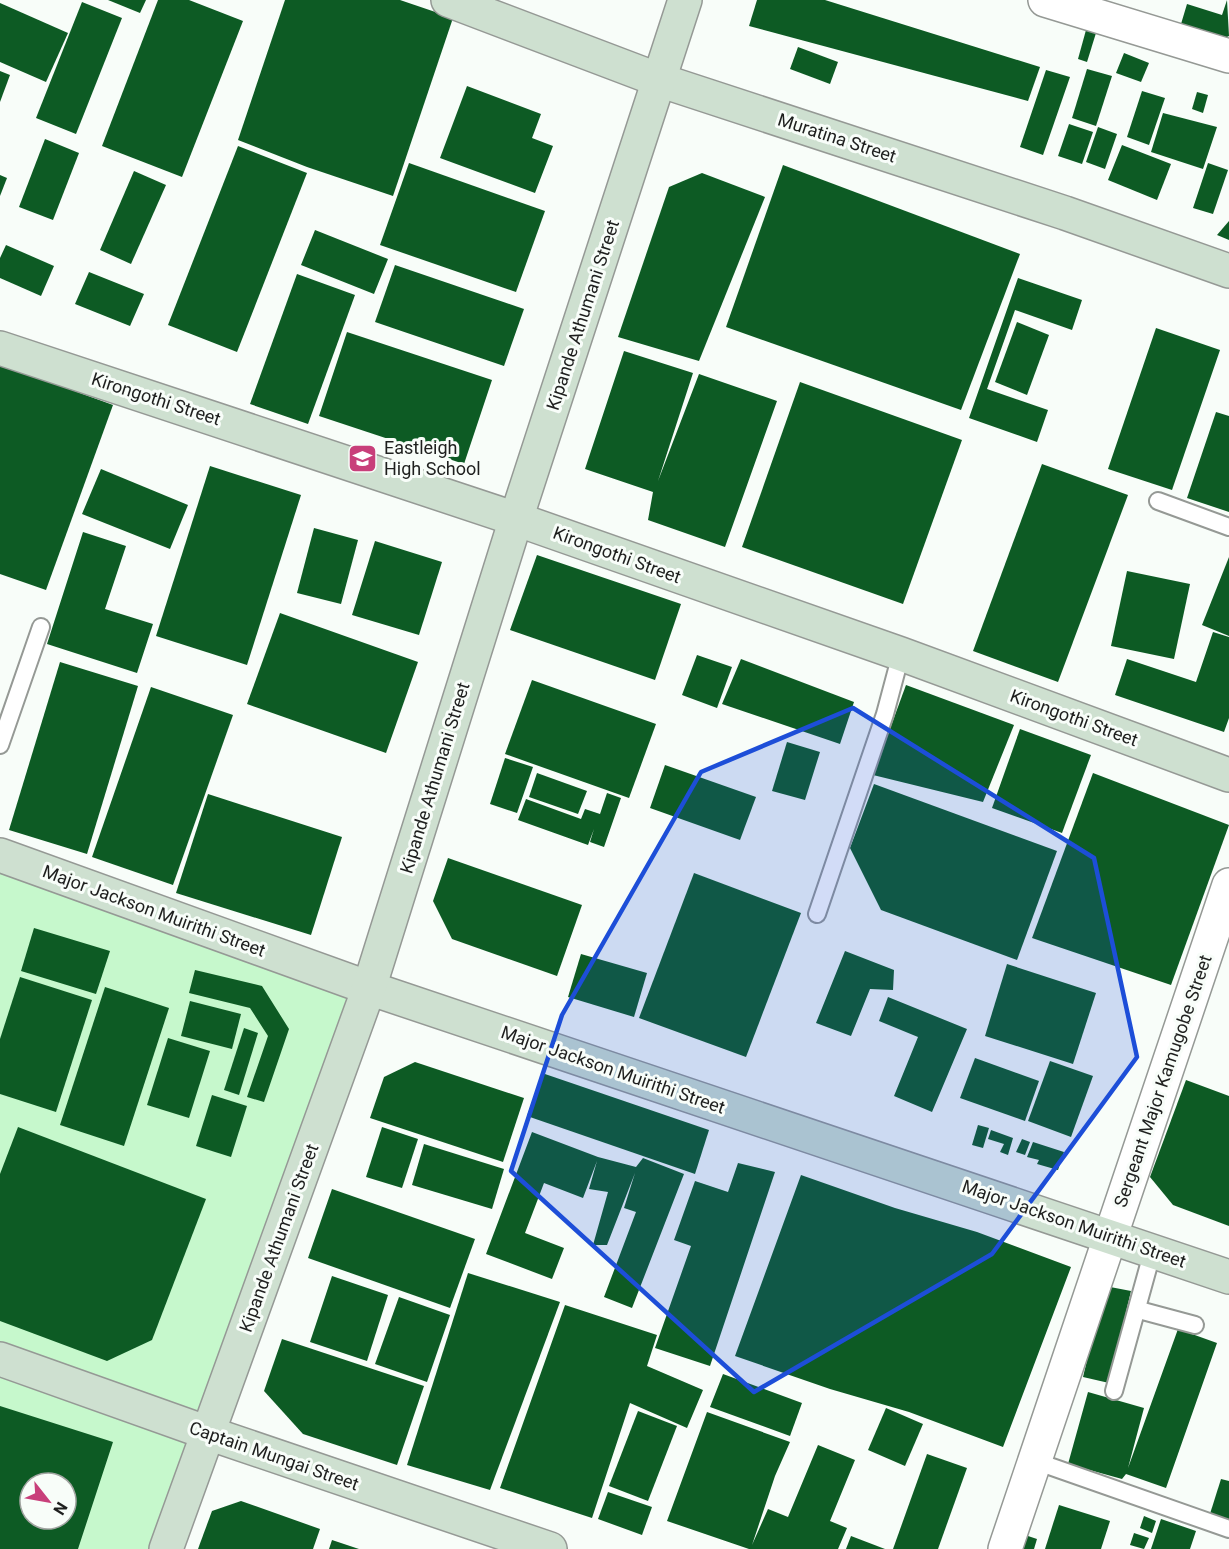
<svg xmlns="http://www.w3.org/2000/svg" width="1229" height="1549" font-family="Roboto,sans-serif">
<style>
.green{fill:#c6f8cc;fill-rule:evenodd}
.building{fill:#0d5b24;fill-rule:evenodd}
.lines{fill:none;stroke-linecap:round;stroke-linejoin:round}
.lane-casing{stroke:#959995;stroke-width:20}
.street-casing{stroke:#959995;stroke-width:36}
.secondary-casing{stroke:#959995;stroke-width:36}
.lane{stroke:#fff;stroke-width:16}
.street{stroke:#fff;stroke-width:33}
.secondary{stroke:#cee0d0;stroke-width:33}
.marked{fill:#1d4ed8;fill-opacity:0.2;stroke:#1d4ed8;stroke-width:4.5;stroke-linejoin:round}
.labels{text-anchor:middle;stroke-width:6;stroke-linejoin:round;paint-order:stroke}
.street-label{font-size:18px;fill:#1e1f1e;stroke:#f8fdf9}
.poi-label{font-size:18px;fill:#1e1f1e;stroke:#f8fdf9;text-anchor:start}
</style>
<rect width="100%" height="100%" fill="#f8fdf9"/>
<path class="green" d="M0,852l369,136 -203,561h-166zM30,1483h36v36h-36z"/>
<g class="building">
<path d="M108,0h38l-6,13z"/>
<path d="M158,0h31l54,21 -61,156 -80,-31z"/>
<path d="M285,0h115l53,18 -60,178 -86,-29 -69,-27z"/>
<path d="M757,0h68l215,67 -12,34 -279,-75z"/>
<path d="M1227,0l2,36 -17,8 -34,-10 9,-30 35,11z"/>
<path d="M82,2l40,16 -46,116 -40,-16z"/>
<path d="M0,3l68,30 -22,49 -46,-20z"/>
<path d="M1086,30l10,3 -9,29 -9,-3z"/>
<path d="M798,47l40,15 -8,22 -40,-15z"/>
<path d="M1124,53l25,10 -8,19 -25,-9z"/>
<path d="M1087,69l25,7 -16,50 -24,-8z"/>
<path d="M1046,70l24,7 -27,78 -23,-8z"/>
<path d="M0,71l10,4 -10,27z"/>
<path d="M467,86l74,28 -9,24 21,8 -18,47 -95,-35z"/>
<path d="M1142,91l23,7 -16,47 -22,-8z"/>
<path d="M1197,92l11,3 -5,18 -11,-4z"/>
<path d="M1163,113l54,14 -14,42 -52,-17z"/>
<path d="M1069,124l24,8 -11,32 -24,-8z"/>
<path d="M1098,127l19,7 -12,35 -19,-7z"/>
<path d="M45,139l34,14 -26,67 -34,-13z"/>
<path d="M1122,145l49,19 -14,36 -49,-20z"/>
<path d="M238,146l69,27 -70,179 -69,-27z"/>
<path d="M409,163l136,48 -29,81 -136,-47z"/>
<path d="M1208,163l20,7 -15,44 -20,-6z"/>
<path d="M783,165l237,89 -59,156 -235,-83z"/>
<path d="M134,171l32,14 -35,79 -31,-14z"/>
<path d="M702,173l63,24 -66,164 -81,-24 51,-150z"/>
<path d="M0,175l7,3 -7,18z"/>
<path d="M1229,221v19l-12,-5z"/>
<path d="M315,230l73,29 -14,35 -73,-29z"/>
<path d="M6,245l48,21 -13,30 -41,-18v-20z"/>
<path d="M395,265l129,44 -20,57 -129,-44z"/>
<path d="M89,272l55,22 -14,32 -55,-22z"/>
<path d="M297,274l58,21 -47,129 -58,-20z"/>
<path d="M1018,278l64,22 -10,30 -57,-20 -28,79 61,21 -11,32 -68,-24z"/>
<path d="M1017,322l32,13 -22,60 -32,-13z"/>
<path d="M1156,328l64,22 -48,140 -64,-21z"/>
<path d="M347,332l145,48 -28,84 -145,-48z"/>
<path d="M624,351l69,22 -35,108 41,-107 78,27 -52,146 -77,-27 5,-28 -68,-23z"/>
<path d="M0,364l113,41 -67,185 -46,-16z"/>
<path d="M800,382l162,58 -59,164 -161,-57z"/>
<path d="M1216,412l13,4v96l-42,-14z"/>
<path d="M1042,464l86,31 -70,187 -85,-31z"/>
<path d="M210,466l91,29 -54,170 -91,-29z"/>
<path d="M101,469l87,36 -18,44 -88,-35z"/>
<path d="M314,528l44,12 -17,64 -44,-11z"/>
<path d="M83,532l43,14 -21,63 48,15 -16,49 -90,-29z"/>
<path d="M375,541l67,21 -23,73 -67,-20z"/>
<path d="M537,555l144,49 -26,76 -145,-50z"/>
<path d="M1229,557v79l-27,-11z"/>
<path d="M1127,571l63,13 -16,75 -63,-13z"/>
<path d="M280,613l138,49 -32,91 -139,-49z"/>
<path d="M1213,632l16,5v81l-5,14 -109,-37 12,-36 69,23z"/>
<path d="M697,655l35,12 -15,41 -35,-13z"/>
<path d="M741,659l113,43 -14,42 -118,-40z"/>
<path d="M60,662l78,24 -51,168 -78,-24z"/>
<path d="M532,680l124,44 -27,74 -124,-44z"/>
<path d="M906,685l108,40 -31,77 -110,-27z"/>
<path d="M151,687l82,28 -60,170 -81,-28z"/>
<path d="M1020,729l71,26 -29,78 -70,-25z"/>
<path d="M787,742l33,10 -15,48 -33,-9z"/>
<path d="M505,758l28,9 -16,46 -27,-9z"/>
<path d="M665,765l91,32 -16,43 -90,-32z"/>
<path d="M537,773l50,18 -9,23 -49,-17z"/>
<path d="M1093,773l136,52 -58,160 -139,-47z"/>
<path d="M874,784l183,67 -40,109 -136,-50 -31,-62z"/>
<path d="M607,793l14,5 -17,49 -14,-5 4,-13 -6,16 -70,-25 8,-21 55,20 4,-10 15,5z"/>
<path d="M208,794l134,43 -31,98 -135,-42z"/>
<path d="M448,858l134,47 -25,71 -105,-37 -19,-38z"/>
<path d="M694,873l107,40 -55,144 -107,-39z"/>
<path d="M34,928l76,23 -14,43 -75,-23z"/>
<path d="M845,951l49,19 -1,20 -23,-1 -19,47 -35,-13z"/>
<path d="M581,954l66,19 -13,44 -66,-20z"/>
<path d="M1007,964l89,29 -23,71 -88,-28z"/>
<path d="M195,970l67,16 27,43 -25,73 -17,-5 21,-61 -18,-28 -61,-15z"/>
<path d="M20,977l72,23 -36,112 -56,-18v-55z"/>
<path d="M105,987l64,21 -45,138 -64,-21z"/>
<path d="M888,997l79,32 -35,83 -38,-16 24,-59 -39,-16z"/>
<path d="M190,1001l51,13 -9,35 -51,-13z"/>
<path d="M244,1028l14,5 -19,62 -15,-5z"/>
<path d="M168,1038l42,13 -21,67 -42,-13z"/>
<path d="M975,1058l64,23 -14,40 -65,-23z"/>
<path d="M1050,1061l43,15 -22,61 -43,-16z"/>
<path d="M415,1062l109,36 -21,64 -133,-44 14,-41z"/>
<path d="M542,1073l167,57 -14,44 -168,-58z"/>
<path d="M1186,1080l43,16v130l-56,-21 -23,-28z"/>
<path d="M212,1095l35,11 -16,51 -35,-11z"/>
<path d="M978,1125l11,3 -6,20 -11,-3z"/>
<path d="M18,1127l188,72 -54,141 -45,21 -107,-40v-147z"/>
<path d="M382,1127l36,12 -16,49 -36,-11z"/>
<path d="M991,1130l22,8 -5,17 -8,-3 4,-8 -16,-5z"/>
<path d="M532,1132l66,25 38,10 7,-9 41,16 -52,134 -28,-11 32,-85 -12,-4 11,-35 -28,72h-14l15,-53 -19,-3 8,-28 -14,37 -39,-15 -19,50 39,15 -12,31 -66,-25z"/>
<path d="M1022,1139l8,3 -5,13 -9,-3z"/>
<path d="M1033,1142l31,10 -6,18 -21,-6 2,-4 -12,-3z"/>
<path d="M424,1144l80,25 -12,40 -80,-24z"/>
<path d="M738,1163l37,9 -65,194 -55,-18 36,-102 -17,-6 21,-59 33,11z"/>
<path d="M801,1175l94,33 82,24 94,35 -68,180 -94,-35 -79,-23 -95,-33z"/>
<path d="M332,1189l143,50 -25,69 -142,-50z"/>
<path d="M468,1273l92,29 -70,188 -83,-25z"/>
<path d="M332,1276l56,19 -21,66 -57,-19z"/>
<path d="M1105,1286l26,5 -22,92 -26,-6z"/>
<path d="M399,1297l51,18 -23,67 -52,-18z"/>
<path d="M565,1305l92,30 -10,31 56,24 -16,38 -57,-25 -38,115 -92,-30z"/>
<path d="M1178,1329l39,14 -51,145 -40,-14 -4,5 -54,-15 20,-72 56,16 -16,60z"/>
<path d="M282,1339l142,47 -27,79 -94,-31 -39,-43z"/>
<path d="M723,1374l79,29 -12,33 -80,-29z"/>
<path d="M0,1406l113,36 -35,107h-78zM30,1483h36v36h-36z"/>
<path d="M886,1408l37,16 -18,42 -37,-16z"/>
<path d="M638,1411l39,15 -29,75 -39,-15z"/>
<path d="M707,1412l83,30 -15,34 -23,69 16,-36 20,8 30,-72 37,15 -25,61 17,7 -9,21h-89l-82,-28z"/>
<path d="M927,1454l40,14 -29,81h-45z"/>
<path d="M1221,1479l8,2v42l-20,-6z"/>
<path d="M608,1492l44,15 -10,28 -44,-16z"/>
<path d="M241,1501l79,28 -7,20h-115l14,-38z"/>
<path d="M1059,1505l51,16 -9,28h-56z"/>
<path d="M1144,1516l12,5 -4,12 -12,-5z"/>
<path d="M1161,1519l35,12 -6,18h-39z"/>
<path d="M1019,1533l18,6 -3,10h-20z"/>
<path d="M1134,1533l15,5 -5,11 -14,-4z"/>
<path d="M851,1536l34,13h-39z"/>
<path d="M332,1540l27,9h-30z"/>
</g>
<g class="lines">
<defs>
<g id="lane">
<path d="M1158,501l71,26"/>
<path d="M0,745l41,-118"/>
<path d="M817,914l68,-200 16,-60"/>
<path d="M1139,1310l56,15"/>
<path d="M1114,1391l39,-141"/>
<path d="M1035,1461l194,68"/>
</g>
<g id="street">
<path d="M1045,0l184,56"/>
<path d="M1005,1549l224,-664"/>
</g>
<g id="secondary">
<path d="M448,0l211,80 406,133 164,58"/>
<path d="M0,348l516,171 385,135 328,121"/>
<path d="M0,855l369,133 860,289"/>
<path d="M0,1359l208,74 342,116"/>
<path d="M166,1549l203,-561 147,-469 169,-519"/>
</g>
</defs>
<use href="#lane" class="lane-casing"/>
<use href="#street" class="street-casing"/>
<use href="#secondary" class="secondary-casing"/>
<use href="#lane" class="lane"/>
<use href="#street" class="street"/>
<use href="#secondary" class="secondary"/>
</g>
<path class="marked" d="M853,708l241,150 43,199 -145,197 -238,138 -243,-221 51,-156 139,-243z"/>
<defs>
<symbol id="school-square" viewBox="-11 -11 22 22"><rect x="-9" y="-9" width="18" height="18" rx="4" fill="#c83f7a" stroke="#f8fdf9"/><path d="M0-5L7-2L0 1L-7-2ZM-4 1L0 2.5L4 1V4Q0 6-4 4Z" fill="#fff"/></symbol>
</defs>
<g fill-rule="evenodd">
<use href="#school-square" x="346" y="442" width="33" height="33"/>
</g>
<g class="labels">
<g class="street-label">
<text transform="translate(837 138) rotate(18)" y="6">Muratina Street</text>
<text transform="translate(583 315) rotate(-72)" y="6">Kipande Athumani Street</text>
<text transform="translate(156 399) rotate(18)" y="6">Kirongothi Street</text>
<text transform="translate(617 555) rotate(20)" y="6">Kirongothi Street</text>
<text transform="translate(1074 718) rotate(20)" y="6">Kirongothi Street</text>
<text transform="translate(435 778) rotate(-73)" y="6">Kipande Athumani Street</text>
<text transform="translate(154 911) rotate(20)" y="6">Major Jackson Muirithi Street</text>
<text transform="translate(613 1070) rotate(19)" y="6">Major Jackson Muirithi Street</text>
<text transform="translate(1163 1081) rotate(-71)" y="6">Sergeant Major Kamugobe Street</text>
<text transform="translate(1074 1224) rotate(19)" y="6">Major Jackson Muirithi Street</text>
<text transform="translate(279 1238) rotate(-70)" y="6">Kipande Athumani Street</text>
<text transform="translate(274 1456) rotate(19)" y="6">Captain Mungai Street</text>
</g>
<g class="poi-label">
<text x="384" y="454">Eastleigh<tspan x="384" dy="21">High School</tspan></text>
</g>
</g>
<g transform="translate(48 1501) rotate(121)"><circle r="28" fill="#f8fdf9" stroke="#a1a4a1" stroke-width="1.5"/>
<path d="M0-4.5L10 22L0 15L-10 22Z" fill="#c83f7a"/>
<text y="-9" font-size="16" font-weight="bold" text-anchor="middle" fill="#1e1f1e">N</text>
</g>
</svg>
